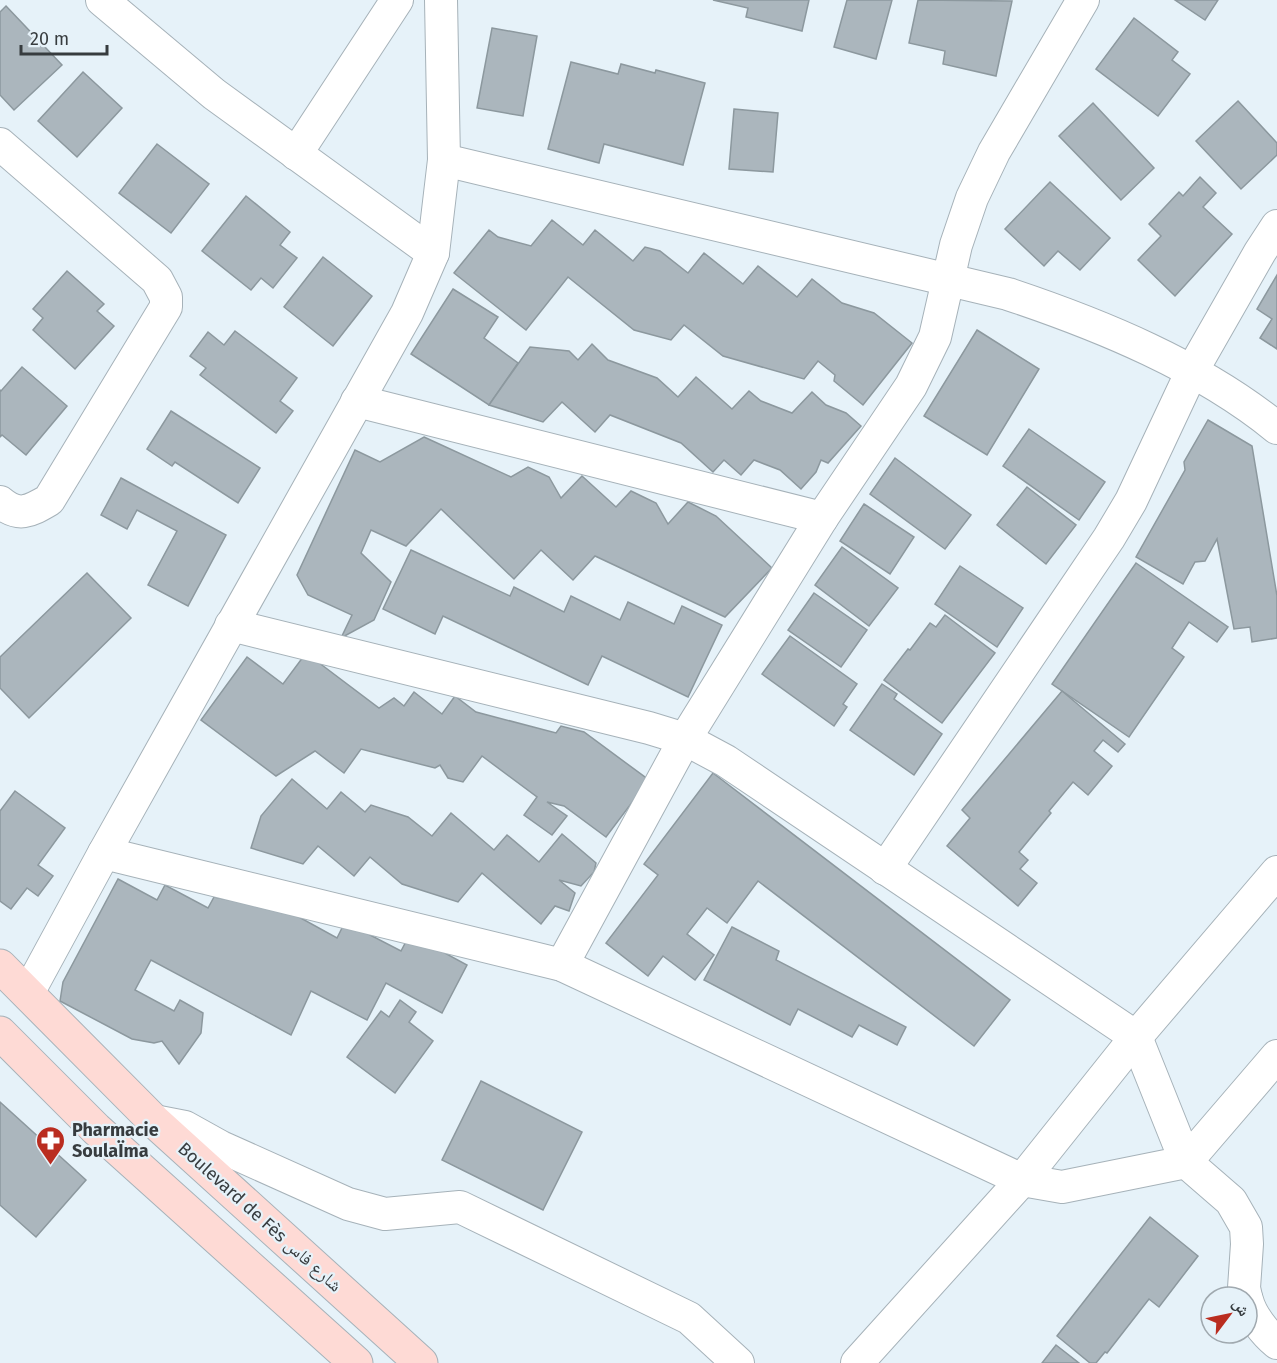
<svg xmlns="http://www.w3.org/2000/svg" width="1277" height="1363" font-family="'Fira Sans','Noto Naskh Arabic',sans-serif">
<style>
.building{fill:#abb6bd;stroke:#8c989e;stroke-width:1.5}
.lines{fill:none;stroke-linecap:round;stroke-linejoin:round}
.street-casing{stroke:#a6b2b9;stroke-width:34}
.secondary-casing{stroke:#a6b2b9;stroke-width:35}
.street{stroke:#fff;stroke-width:32}
.secondary{stroke:#fedad5;stroke-width:33}
.labels{text-anchor:middle;stroke-width:4.5;stroke-linejoin:round;paint-order:stroke}
.poi-label{font-size:18px;font-weight:bold;fill:#373c3f;stroke:#e6f2f9;text-anchor:start}
.street-label{font-size:18px;fill:#373c3f;stroke:#e6f2f9}
</style>
<rect width="100%" height="100%" fill="#e6f2f9"/>
<g class="building">
<path d="M713,0h96l-7,31 -56,-14 2,-9z"/>
<path d="M847,0h45l-16,59 -42,-12z"/>
<path d="M918,0l94,1 -16,75 -53,-12 2,-13 -36,-8z"/>
<path d="M1175,0h43l-13,20z"/>
<path d="M6,6l56,59 -48,45 -14,-15v-83z"/>
<path d="M1134,18l44,34 -6,8 18,14 -32,42 -62,-47z"/>
<path d="M492,28l45,8 -14,80 -46,-8z"/>
<path d="M571,62l47,12 3,-10 34,9 1,-3 49,13 -22,82 -79,-21 -5,19 -51,-14z"/>
<path d="M83,72l39,36 -45,49 -39,-36z"/>
<path d="M1238,101l39,42v12l-36,34 -45,-48z"/>
<path d="M1093,103l61,65 -33,32 -62,-64z"/>
<path d="M734,109l44,4 -5,59 -44,-3z"/>
<path d="M157,144l52,40 -38,49 -52,-40z"/>
<path d="M1200,177l16,16 -13,14 29,27 -57,62 -37,-36 23,-24 -12,-12 30,-32 4,4z"/>
<path d="M1050,182l60,56 -30,32 -22,-19 -14,15 -39,-37z"/>
<path d="M246,196l44,36 -10,13 17,13 -24,30 -12,-10 -10,12 -49,-39z"/>
<path d="M552,220l31,25 12,-15 38,31 12,-14 15,4 28,22 16,-20 39,31 15,-18 39,31 15,-18 30,24 32,10 38,30 -49,62 -29,-24 1,-6 -17,-14 -14,18 -81,-23 -39,-31 -13,15 -37,-10 -66,-53 -42,53 -72,-57 35,-43 9,7 33,9z"/>
<path d="M323,257l49,39 -39,50 -49,-39z"/>
<path d="M67,271l37,33 -7,7 17,15 -39,43 -42,-39 10,-12 -10,-9z"/>
<path d="M1277,275v74l-17,-11 12,-19 -15,-10z"/>
<path d="M453,289l45,28 -14,21 34,25 -29,42 -78,-51z"/>
<path d="M977,330l62,39 -52,86 -63,-39z"/>
<path d="M235,331l62,47 -17,23 13,10 -17,22 -76,-58 6,-7 -16,-12 18,-24 16,13z"/>
<path d="M592,344l16,16 49,18 21,19 18,-20 36,32 17,-18 12,10 31,12 20,-21 14,13 20,8 15,13 -33,37 -7,-3 -5,12 -15,17 -21,-19 -26,-10 -13,15 -17,-15 -11,12 -32,-29 -71,-28 -15,17 -33,-30 -19,20 -54,-17 41,-58 39,4 9,9z"/>
<path d="M22,367l45,39 -41,49 -24,-20 -2,2v-47l1,1z"/>
<path d="M171,411l89,57 -22,35 -63,-41 -3,4 -25,-17z"/>
<path d="M1208,420l44,26 25,150v42l-25,4 -2,-15 -16,2 -17,-90 -12,22 -10,1 -12,22 -47,-27 49,-87 -1,-8z"/>
<path d="M1029,429l76,53 -26,38 -76,-54z"/>
<path d="M424,437l87,40 17,-10 21,10 12,21 21,-22 34,31 15,-16 25,12 12,21 20,-22 28,14 56,52 -47,49 -130,-61 -22,24 -32,-30 -27,29 -73,-70 -35,37 -35,-16 -10,23 30,29 -17,38 -33,18 11,-23 -44,-20 -11,-20 58,-125 25,12z"/>
<path d="M895,458l76,57 -26,34 -75,-55z"/>
<path d="M121,478l105,57 -38,71 -40,-21 29,-54 -40,-21 -10,19 -26,-14z"/>
<path d="M1027,487l49,38 -30,39 -49,-39z"/>
<path d="M864,504l50,33 -24,37 -50,-33z"/>
<path d="M842,547l56,41 -29,38 -54,-41z"/>
<path d="M411,550l99,46 4,-9 50,25 7,-16 49,24 8,-18 46,22 8,-18 40,19 -34,72 -86,-41 -14,29 -145,-69 -8,18 -52,-25z"/>
<path d="M1136,563l92,64 -11,15 -28,-20 -17,26 12,9 -55,80 -77,-53z"/>
<path d="M960,566l63,42 -26,39 -62,-43z"/>
<path d="M87,573l44,45 -102,100 -29,-30v-31z"/>
<path d="M814,593l53,37 -26,37 -53,-37z"/>
<path d="M945,615l50,38 -53,70 -58,-43 24,-31 2,1 20,-27 6,4z"/>
<path d="M790,636l67,48 -14,20 4,3 -13,19 -72,-52z"/>
<path d="M306,653l73,55 15,-10 10,8 10,-14 28,22 13,-18 21,16 80,21 5,-7 23,6 65,48 -43,57 -42,-31 -17,-4 20,14 -15,19 -28,-20 13,-18 -55,-41 -19,26 -15,-4 -8,-13 -5,3 -74,-19 -17,24 -29,-22 -39,25 -75,-56 46,-63 36,27z"/>
<path d="M882,684l15,10 -3,5 48,35 -28,41 -64,-45z"/>
<path d="M1062,691l63,53 -7,8 -15,-12 -9,11 18,15 -24,29 -15,-13 -24,29 2,2 -32,39 9,8 -8,9 17,14 -19,23 -71,-60 23,-28 -8,-8z"/>
<path d="M713,773l297,227 -36,46 -216,-165 -31,42 -20,-15 -20,26 27,21 -19,25 -32,-24 -15,20 -42,-33 52,-68 -14,-11z"/>
<path d="M292,779l35,30 14,-17 24,20 6,-7 37,12 24,19 19,-23 43,37 13,-15 32,27 23,-28 34,29 -2,9 -13,14 -22,-6 16,13 -6,18 -14,-5 -14,18 -59,-51 -24,29 -56,-18 -32,-27 -16,19 -36,-30 -15,18 -52,-16 10,-32z"/>
<path d="M15,791l50,37 -27,37 15,11 -15,20 -11,-8 -16,21 -11,-8v-90z"/>
<path d="M118,879l39,21 8,-15 43,23 6,-11 74,14 49,27 8,-16 56,29 9,-17 57,31 -25,48 -56,-30 -19,37 -56,-29 -20,44 -140,-75 -16,30 39,21 6,-11 23,13 -2,20 -22,31 -17,-23 -8,2 -22,-4 -72,-38 3,-19z"/>
<path d="M732,927l47,24 -3,9 130,67 -9,18 -38,-20 -7,12 -54,-28 -8,16 -86,-45z"/>
<path d="M400,1000l16,12 -7,10 24,19 -38,52 -48,-36 34,-46 8,6z"/>
<path d="M481,1081l101,51 -39,78 -101,-50z"/>
<path d="M0,1102l86,78 -50,57 -36,-32z"/>
<path d="M1150,1217l48,39 -39,51 -10,-8 -42,54 -2,-1 -9,11h-6l-33,-27z"/>
<path d="M1056,1345l23,18h-37z"/>
</g>
<g class="lines">
<defs>
<g id="street">
<path d="M102,0l112,94 219,159"/>
<path d="M0,144l157,136 9,17v10l-117,193c-19,11 -30,18 -49,2"/>
<path d="M296,154l101,-154"/>
<path d="M444,160l564,134c93,31 193,72 269,134"/>
<path d="M357,401l465,117"/>
<path d="M231,625l418,103 36,11 41,22 410,276 50,125 45,39 15,26 1,17 -3,44 2,9"/>
<path d="M104,853l458,112 460,215 40,7 124,-25 91,-106"/>
<path d="M885,869l224,-331 22,-37 61,-130 68,-119 17,-26"/>
<path d="M562,965l123,-226 137,-221 89,-132 24,-49 21,-92 16,-47 22,-46 89,-152"/>
<path d="M28,993l76,-140 303,-540 26,-60 11,-93 -3,-160"/>
<path d="M154,1121l31,6 36,20 127,57 37,10 75,-7 229,111 49,45"/>
<path d="M1247,1300c4,16 18,33 30,43"/>
<path d="M857,1363l165,-183 114,-143 141,-165"/>
</g>
<g id="secondary">
<path d="M0,966l154,155 267,242"/>
<path d="M0,1033l96,96 260,234"/>
</g>
</defs>
<use href="#street" class="street-casing"/>
<use href="#secondary" class="secondary-casing"/>
<use href="#street" class="street"/>
<use href="#secondary" class="secondary"/>
</g>
<defs>
<symbol id="pharmacy-pin" viewBox="-11 -11 22 30"><path d="M0 17L-7.5 6A9.5 9.5 0 1 1 7.5 6Z" fill="#ba2d20" stroke="#e6f2f9"/><path d="M-2-6h4v4h4v4h-4v4h-4v-4h-4v-4h4Z" fill="#fff"/></symbol>
</defs>
<g fill-rule="evenodd">
<use href="#pharmacy-pin" x="34" y="1124" width="33" height="45"/>
</g>
<g class="labels">
<g class="poi-label">
<text x="72" y="1136">Pharmacie<tspan x="72" dy="21">SoulaÏma</tspan></text>
</g>
<g class="street-label">
<text transform="translate(260 1217) rotate(42)" y="6">Boulevard de Fès شارع فاس</text>
</g>
</g>
<g transform="translate(1229 1315) rotate(58)"><circle r="28" fill="#e6f2f9" stroke="#a0a9af" stroke-width="1.5"/>
<path d="M0-4.5L10 22L0 15L-10 22Z" fill="#ba2d20"/>
<text y="-9" font-size="16" font-weight="bold" text-anchor="middle" fill="#373c3f">ش</text>
</g>
<path d="M21 45v9h86v-9" fill="none" stroke="#373c3f" stroke-width="3"/>
<text x="30" y="45" font-size="18" fill="#373c3f" stroke="#e6f2f9" stroke-width="4.5" paint-order="stroke">20 m</text>
</svg>
